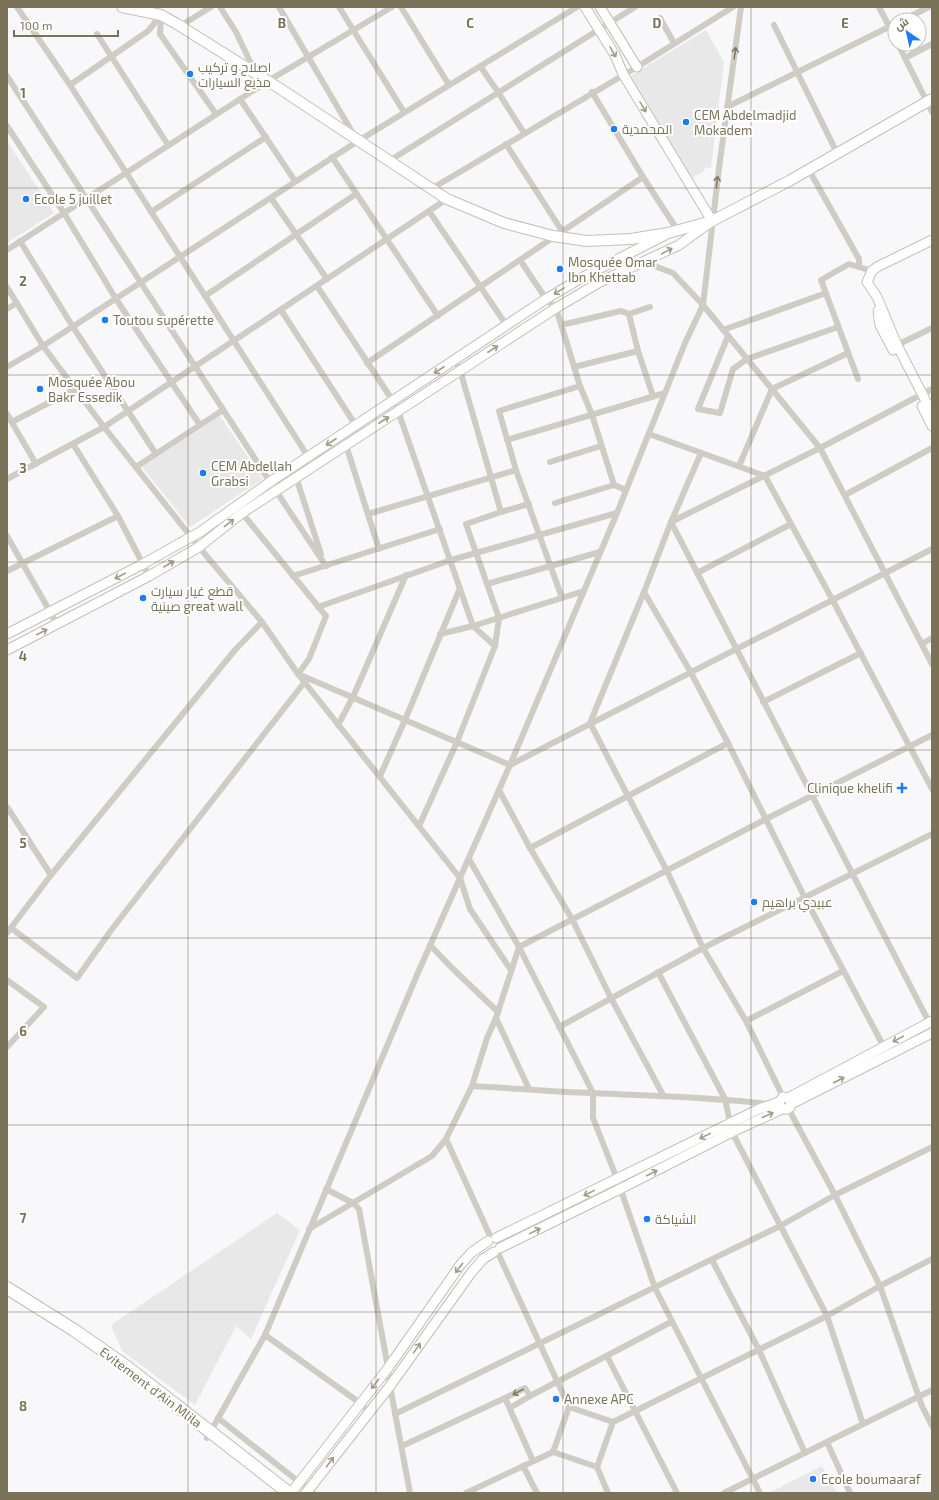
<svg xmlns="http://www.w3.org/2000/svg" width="939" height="1500" font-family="'Exo 2',Cairo,sans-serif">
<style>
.built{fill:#e9e8e8}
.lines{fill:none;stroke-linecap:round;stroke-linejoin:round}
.secondary-casing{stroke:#c3c0b7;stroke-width:11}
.primary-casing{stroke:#c2c0b8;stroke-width:12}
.highway-casing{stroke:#c0beb8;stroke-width:14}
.street{stroke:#ceccc5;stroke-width:6}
.secondary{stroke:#fff;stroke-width:9}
.primary{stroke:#fff;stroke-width:10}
.highway{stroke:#fff;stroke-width:12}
.oneway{stroke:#a29c8b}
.oneway2{stroke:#827b64}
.grid{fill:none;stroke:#7a7259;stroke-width:1;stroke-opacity:0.55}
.poi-dot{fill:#1d7cf5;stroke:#fff;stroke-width:1.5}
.labels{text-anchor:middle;stroke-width:4;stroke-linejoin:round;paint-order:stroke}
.poi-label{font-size:13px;fill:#7a7259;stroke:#fff;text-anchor:start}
.street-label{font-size:13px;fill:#7a7259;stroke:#fff}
.grid-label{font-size:13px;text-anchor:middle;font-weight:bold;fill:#7a7259;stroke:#fff;stroke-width:4;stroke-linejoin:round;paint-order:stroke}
</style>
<rect width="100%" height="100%" fill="#f8f8fa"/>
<g class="built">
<path d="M706,30l18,32 -13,106 -5,-1 -3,5 -14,7 -60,-102z"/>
<path d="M7,141l47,72 -47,30z"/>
<path d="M220,416l43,63 -73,48 -48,-60z"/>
<path d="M277,1213l23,17 -49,109 -15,-13 -41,79 -73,-54 -11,-26z"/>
<path d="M822,1466l15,27h-66v-1z"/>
</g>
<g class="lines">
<defs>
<g id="secondary">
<path d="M600,7l37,60"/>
<path d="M932,240l-55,27 -5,4 -5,11 10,15 20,48 35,68"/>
<path d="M878,311l2,14 13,25"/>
<path d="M922,406l10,20"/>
<path d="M7,634l136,-70 57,-32 70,-50 276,-183 37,-22 82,-42"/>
<path d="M7,650l142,-74 50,-29 43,-34 314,-205 44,-26 79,-37 33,-24 -89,-147 -8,-19 -30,-48"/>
<path d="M788,1098l3,2 -1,7c-4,4 -9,2 -11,-3v-2l4,-5 5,1 144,-77"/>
<path d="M791,1104l141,-71"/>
<path d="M496,1238l263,-129 20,-7"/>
<path d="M500,1248l120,-59 112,-57 50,-23"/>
<path d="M291,1493l97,-125 73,-104 11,-12 16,-11"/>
<path d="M306,1493l84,-107 81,-113 12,-14 11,-7"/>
</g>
<path id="primary" d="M122,7l39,8 16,9 102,64 168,111 57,24 49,13 34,5 44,-2 37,-6 44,-12 77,-40 143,-82"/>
<path id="highway" d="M7,1288l67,42 53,37 162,126"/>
</defs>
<use href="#secondary" class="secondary-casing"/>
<use href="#primary" class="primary-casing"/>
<use href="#highway" class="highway-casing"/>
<g class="street">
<path d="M17,7l53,78 244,381"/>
<path d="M220,7l16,25 19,40"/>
<path d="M279,7l76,130"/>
<path d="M339,7l65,105"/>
<path d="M401,7l48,78"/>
<path d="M879,7l16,31"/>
<path d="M660,18l14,25"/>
<path d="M903,20l26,-13"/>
<path d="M774,25l63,128"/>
<path d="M180,26l31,-19"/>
<path d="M97,34l71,111"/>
<path d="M898,44l34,68"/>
<path d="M905,58l27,-14"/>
<path d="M480,66l18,26 26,41"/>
<path d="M7,76l263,406 56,84"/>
<path d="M70,85l78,-54 13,-16 -1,19 56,80"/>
<path d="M592,92l51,85 35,54"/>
<path d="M240,99l55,82"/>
<path d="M727,107l168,-83"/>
<path d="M7,126l57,87 52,86 84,126"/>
<path d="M506,144l56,87"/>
<path d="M332,157l106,159"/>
<path d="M389,161l246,-154"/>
<path d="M809,170l50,89v8"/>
<path d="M431,189l206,-122 96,-60"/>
<path d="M271,198l56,81"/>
<path d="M429,211l78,115"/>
<path d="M151,212l115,-75"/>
<path d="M20,241l53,86 83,127"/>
<path d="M7,250l261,-169 124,-74"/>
<path d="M520,260l26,39 10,9 24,78 12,29 22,70"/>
<path d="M644,262l29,11 30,32 117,143 112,216"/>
<path d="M317,286l76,115 5,10 75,215 22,20"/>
<path d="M7,287l36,59 61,81 95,120 63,75 36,52 162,204 10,31 41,61"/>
<path d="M205,296l151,-102"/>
<path d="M7,309l10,-6"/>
<path d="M281,310l81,125"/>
<path d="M629,314l9,37 15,45"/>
<path d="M561,325l60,-14 8,3 21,-7"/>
<path d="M723,330l103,-37"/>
<path d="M728,336l-30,73 22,4 13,-44 14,-10 91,-32"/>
<path d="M897,345l35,-17"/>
<path d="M454,360l6,10 41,142"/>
<path d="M367,363l276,-186"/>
<path d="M7,367l36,-21 315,-205 219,-134"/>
<path d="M574,367l64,-16"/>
<path d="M858,379l-37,-99 28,-16 23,7"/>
<path d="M7,414l29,50"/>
<path d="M12,422l63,-33"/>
<path d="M649,434l116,42 67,123 100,190"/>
<path d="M507,440l158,-47"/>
<path d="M73,444l45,72 31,60"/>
<path d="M346,445l33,104"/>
<path d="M701,453l-30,69 261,506"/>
<path d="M550,462l51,-16"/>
<path d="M739,466l33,-77 76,-36"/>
<path d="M136,467l87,-57"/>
<path d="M296,477l25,77"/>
<path d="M7,479l97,-52 343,-228"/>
<path d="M845,495l87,-47"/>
<path d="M555,503l59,-18 12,5"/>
<path d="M242,513l84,103 -17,43 -11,15 212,91 422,-216"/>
<path d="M368,514l148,-44"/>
<path d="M7,536l50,88"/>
<path d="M7,571l111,-55"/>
<path d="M697,573l94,-49"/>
<path d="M293,576l147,-47"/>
<path d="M487,584l113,-32"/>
<path d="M644,592l46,79 38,72 76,153 81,153"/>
<path d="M562,598l-46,-128 -17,-59 81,-25"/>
<path d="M318,607l133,-47 166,-47"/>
<path d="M440,634l33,-8 111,-35"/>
<path d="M922,644l10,-6"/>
<path d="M763,702l98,-49"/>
<path d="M338,725l15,-28 53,-122"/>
<path d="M380,776l25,-56 55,-132"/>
<path d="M499,790l31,58 42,71 39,79 52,97"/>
<path d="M7,807l44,68"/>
<path d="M419,826l38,-84 38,-96 4,-28 -33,-94 35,-12 28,-8"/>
<path d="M530,848l198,-105"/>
<path d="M469,859l50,88 74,146v25l24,61 38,109 105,205"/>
<path d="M11,928l66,50 35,-49 195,-250"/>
<path d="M7,933l44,-58 184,-225 27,-28"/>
<path d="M430,945l22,23 46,44"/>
<path d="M658,972l67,127 7,33 95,184 36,108"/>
<path d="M7,980l37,27 -37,40"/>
<path d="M496,1018l33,71"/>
<path d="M746,1021l97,-50"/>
<path d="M559,1027l144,-79 229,-114"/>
<path d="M472,1086c40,2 81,6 121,7 59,3 118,4 176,11"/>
<path d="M783,1097l-37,-76 -43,-73 -36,-77 -77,-148 54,-131 27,-70 149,-74 112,-59"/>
<path d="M788,1108l47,87 45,91 42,120 10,20"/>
<path d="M446,1139l45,99"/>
<path d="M326,1189l27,14 6,6 29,159 2,18 20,107"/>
<path d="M309,1229l123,-73 14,-17 26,-53 15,-48 9,-20 23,-71 247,-128 166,-84"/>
<path d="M497,1251l72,156"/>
<path d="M712,1260l47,90 46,103"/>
<path d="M265,1335l95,68 8,9"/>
<path d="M607,1356l70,137"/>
<path d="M530,1396l141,-74"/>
<path d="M505,1398l20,-10 5,8 -20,12"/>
<path d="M395,1414l385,-188 55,-31 97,-48"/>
<path d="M218,1418l95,75"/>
<path d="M613,1422l-44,-15 -16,45 44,15 16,-45 214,-106 53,-30 52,-27"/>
<path d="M207,1438l58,-103 152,-360 93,-210 107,-252 68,-170 18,-38 16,-137 22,-161"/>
<path d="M827,1442l23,51"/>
<path d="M402,1446l103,-48 28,63"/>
<path d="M523,1466l14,27"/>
<path d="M597,1467l11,26"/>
<path d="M466,1493l87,-41"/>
<path d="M724,1493l208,-103"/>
</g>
<use href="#secondary" class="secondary"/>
<use href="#primary" class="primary"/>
<use href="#highway" class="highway"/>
</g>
<defs><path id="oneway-shaft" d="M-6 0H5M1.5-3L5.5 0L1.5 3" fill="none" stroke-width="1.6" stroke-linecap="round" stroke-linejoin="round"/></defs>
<g class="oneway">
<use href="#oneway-shaft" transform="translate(613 52) rotate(60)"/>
<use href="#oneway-shaft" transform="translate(643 107) rotate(59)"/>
<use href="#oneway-shaft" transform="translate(667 251) rotate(-28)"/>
<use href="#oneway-shaft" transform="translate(559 291) rotate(149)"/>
<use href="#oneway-shaft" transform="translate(493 349) rotate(-33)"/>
<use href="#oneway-shaft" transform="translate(439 370) rotate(147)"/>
<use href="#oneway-shaft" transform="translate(384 420) rotate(-33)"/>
<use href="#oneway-shaft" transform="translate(331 442) rotate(147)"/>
<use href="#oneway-shaft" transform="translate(229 523) rotate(-38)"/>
<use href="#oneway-shaft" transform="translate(169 564) rotate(-30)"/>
<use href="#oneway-shaft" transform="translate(120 576) rotate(153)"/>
<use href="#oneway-shaft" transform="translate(42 632) rotate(-27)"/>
<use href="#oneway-shaft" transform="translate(898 1039) rotate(152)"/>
<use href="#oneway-shaft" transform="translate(839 1080) rotate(-27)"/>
<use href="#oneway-shaft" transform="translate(768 1115) rotate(-25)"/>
<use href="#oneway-shaft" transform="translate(705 1136) rotate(154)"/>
<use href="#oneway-shaft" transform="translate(652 1173) rotate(-27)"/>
<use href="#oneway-shaft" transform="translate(589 1193) rotate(154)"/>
<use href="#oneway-shaft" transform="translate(535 1231) rotate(-26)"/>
<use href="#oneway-shaft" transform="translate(459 1268) rotate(127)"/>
<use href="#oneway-shaft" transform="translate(417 1348) rotate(-54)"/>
<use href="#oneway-shaft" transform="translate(375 1384) rotate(128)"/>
<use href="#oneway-shaft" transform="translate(330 1462) rotate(-53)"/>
</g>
<g class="oneway2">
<use href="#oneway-shaft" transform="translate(735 53) rotate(-82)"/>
<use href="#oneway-shaft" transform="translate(717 182) rotate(-83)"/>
<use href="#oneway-shaft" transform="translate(518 1392) rotate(153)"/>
</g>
<path class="grid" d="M188,7v1486M376,7v1486M563,7v1486M751,7v1486M7,188h925M7,375h925M7,562h925M7,750h925M7,938h925M7,1125h925M7,1312h925"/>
<g class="poi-dot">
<circle cx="190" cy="74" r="4"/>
<circle cx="686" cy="122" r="4"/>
<circle cx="614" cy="129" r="4"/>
<circle cx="26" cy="199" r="4"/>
<circle cx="560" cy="269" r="4"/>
<circle cx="105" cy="320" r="4"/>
<circle cx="40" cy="389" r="4"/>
<circle cx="203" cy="473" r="4"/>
<circle cx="143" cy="598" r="4"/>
<path d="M900 782h4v4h4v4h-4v4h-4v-4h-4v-4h4z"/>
<circle cx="754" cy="902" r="4"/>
<circle cx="647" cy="1219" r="4"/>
<circle cx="556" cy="1399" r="4"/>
<circle cx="813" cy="1479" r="4"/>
</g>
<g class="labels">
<g class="poi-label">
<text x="198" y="72">اصلاح و تركيب<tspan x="198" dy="15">مذيع السيارات</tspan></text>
<text x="694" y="120">CEM Abdelmadjid<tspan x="694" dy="15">Mokadem</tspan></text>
<text x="622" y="134">المحمدية</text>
<text x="34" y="204">Ecole 5 juillet</text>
<text x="568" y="267">Mosquée Omar<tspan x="568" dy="15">Ibn Khettab</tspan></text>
<text x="113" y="325">Toutou supérette</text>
<text x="48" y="387">Mosquée Abou<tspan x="48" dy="15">Bakr Essedik</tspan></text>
<text x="211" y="471">CEM Abdellah<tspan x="211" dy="15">Grabsi</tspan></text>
<text x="151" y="596">قطع غيار سيارت<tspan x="151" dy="15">صينية great wall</tspan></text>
<text x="893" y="793" text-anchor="end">Clinique khelifi</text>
<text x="762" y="907">عبيدي براهيم</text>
<text x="655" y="1224">الشياكة</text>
<text x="564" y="1404">Annexe APC</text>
<text x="821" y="1484">Ecole boumaaraf</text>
</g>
<g class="street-label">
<text transform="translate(151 1387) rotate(37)" y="5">Evitement d'Ain Mlila</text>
</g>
</g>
<g class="grid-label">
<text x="282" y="28">B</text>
<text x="470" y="28">C</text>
<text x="657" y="28">D</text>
<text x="845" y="28">E</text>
<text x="23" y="98">1</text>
<text x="23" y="286">2</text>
<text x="23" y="473">3</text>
<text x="23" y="661">4</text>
<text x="23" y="848">5</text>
<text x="23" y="1036">6</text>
<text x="23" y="1223">7</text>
<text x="23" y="1411">8</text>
</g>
<rect width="939" height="1500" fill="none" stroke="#7a7259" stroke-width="16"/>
<g transform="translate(907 32) rotate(326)"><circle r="19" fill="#ffffff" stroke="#cac7bd"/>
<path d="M0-3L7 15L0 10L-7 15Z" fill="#1d7cf5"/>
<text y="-6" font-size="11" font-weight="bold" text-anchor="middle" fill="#7a7259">ش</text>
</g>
<path d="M14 30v6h104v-6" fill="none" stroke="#7a7259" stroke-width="2"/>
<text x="20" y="30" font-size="12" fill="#7a7259" stroke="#ffffff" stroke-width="3" paint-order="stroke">100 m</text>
</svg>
